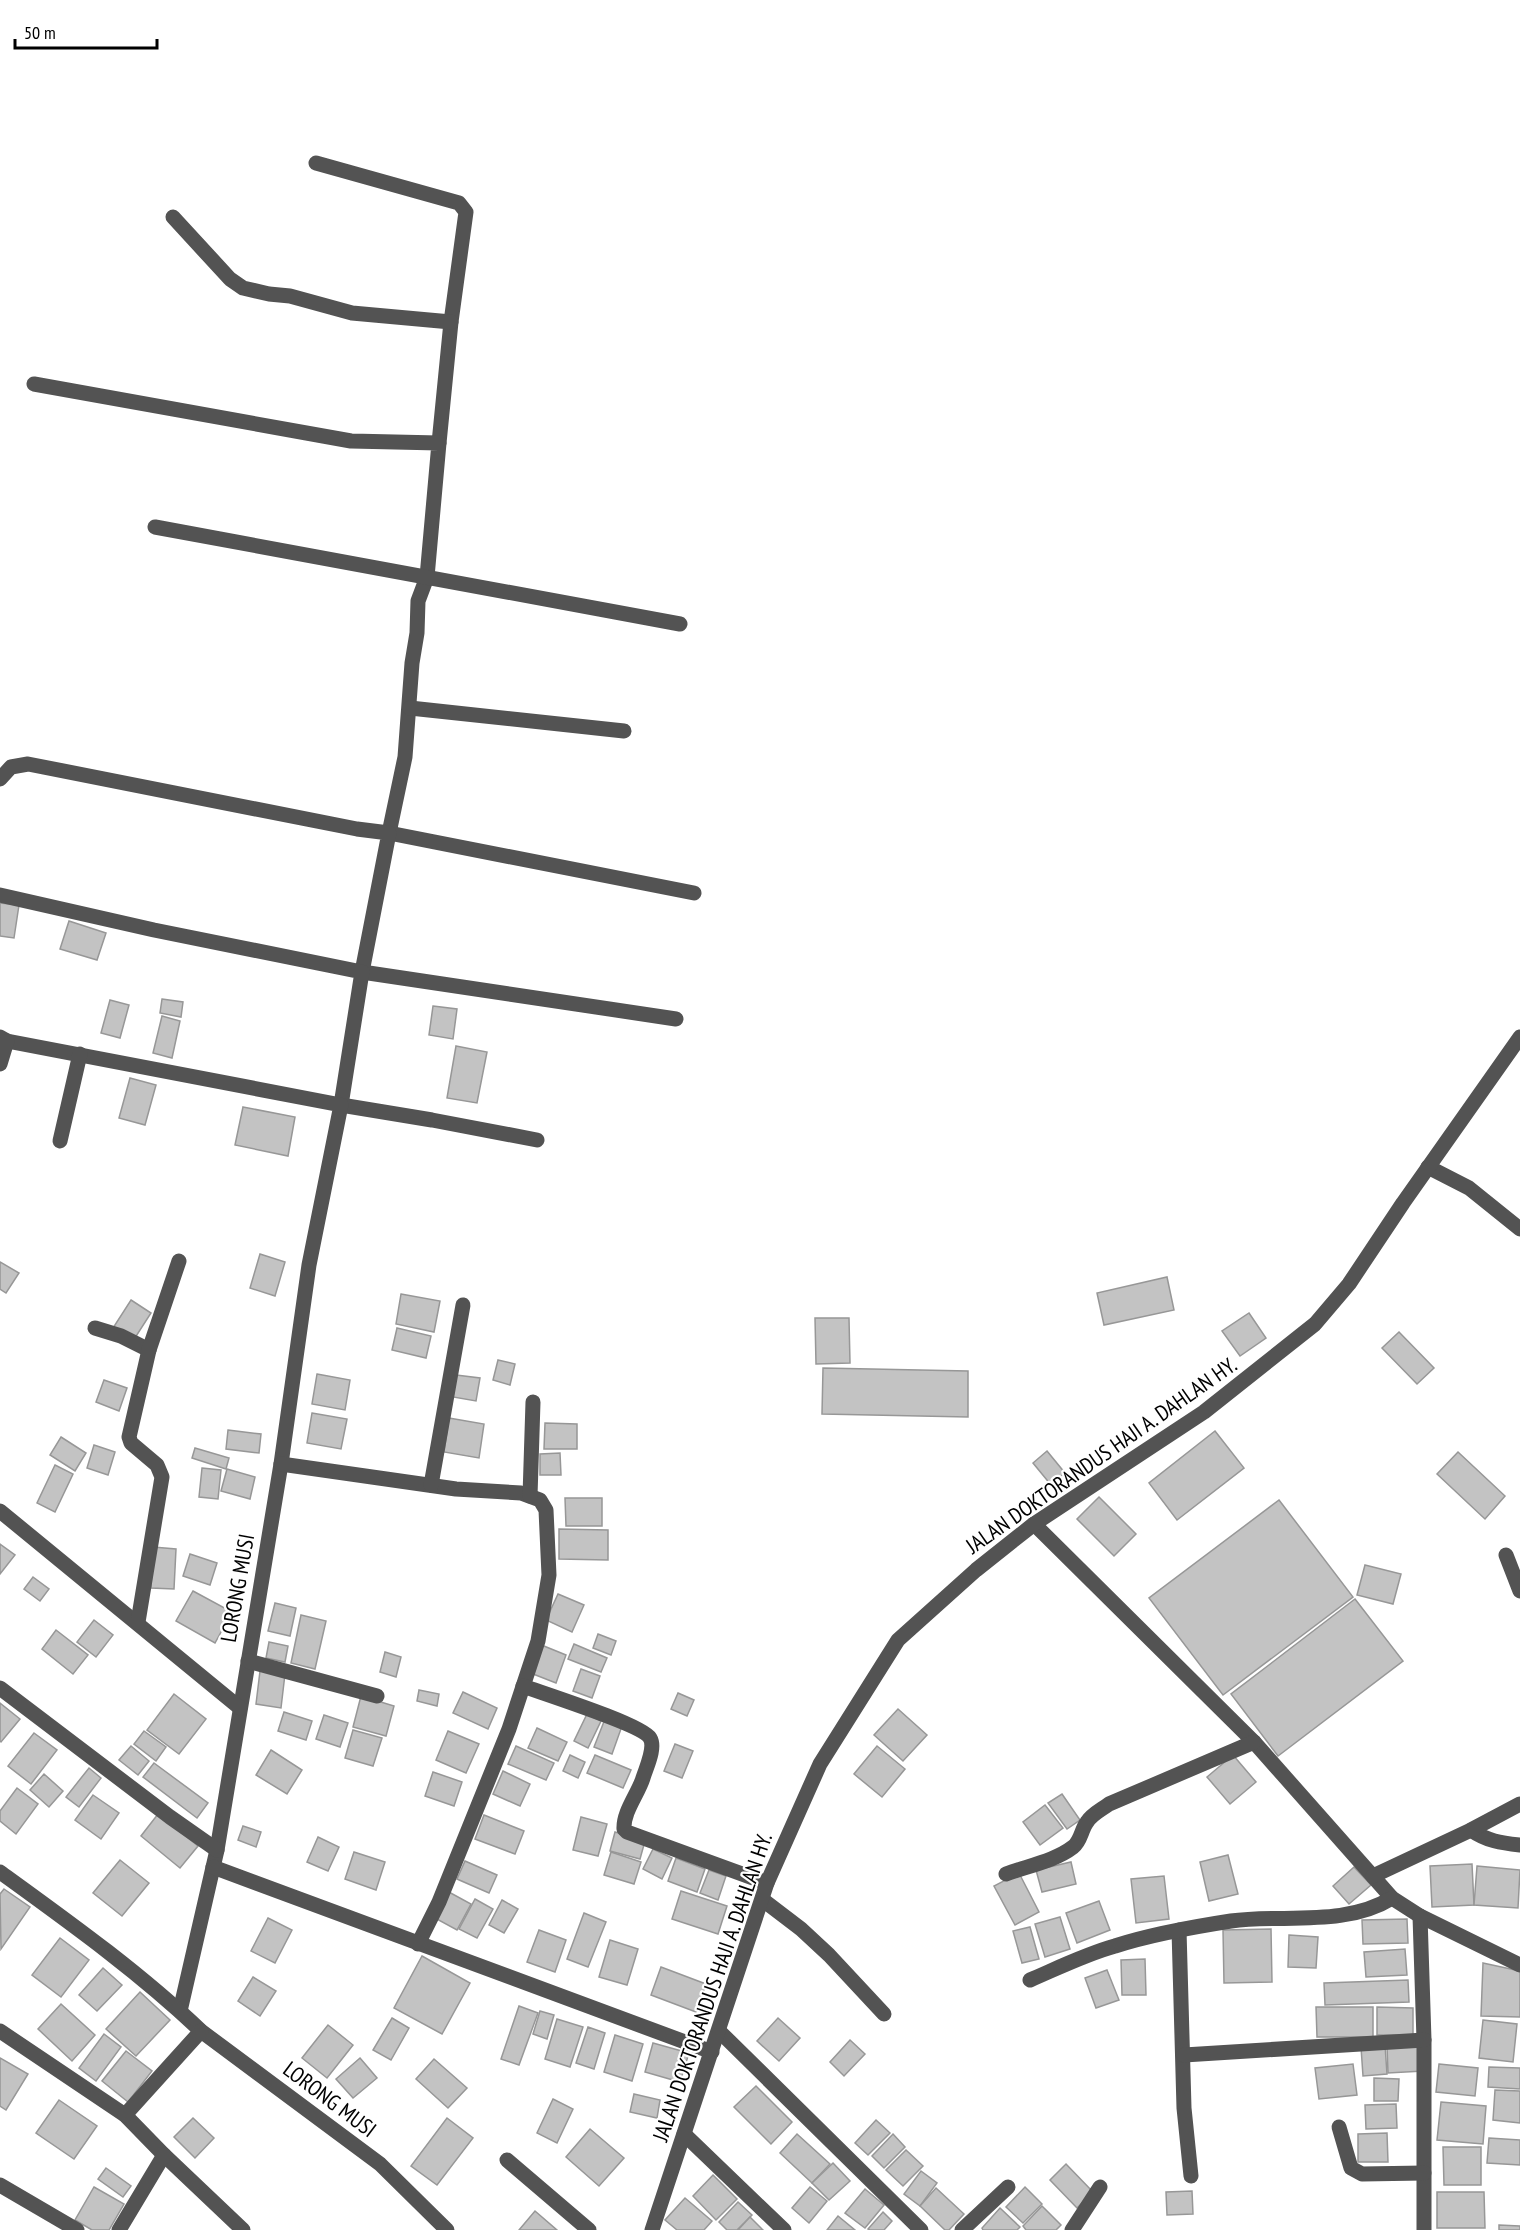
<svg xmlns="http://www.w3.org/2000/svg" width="1520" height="2230" font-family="'PT Sans Narrow',sans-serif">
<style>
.building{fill:#c3c3c3;stroke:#979797;stroke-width:1.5}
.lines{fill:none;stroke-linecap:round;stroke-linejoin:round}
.minor{stroke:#535353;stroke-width:15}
.labels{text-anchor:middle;stroke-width:4.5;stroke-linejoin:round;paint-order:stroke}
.street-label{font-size:22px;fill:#000;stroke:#fff}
</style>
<rect width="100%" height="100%" fill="#fff"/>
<g class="building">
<path d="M0,903l19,2 -5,33 -14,-2z"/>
<path d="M69,921l37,12 -9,27 -37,-11z"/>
<path d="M162,999l21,3 -2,15 -21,-4z"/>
<path d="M110,1000l19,5 -9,33 -19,-5z"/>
<path d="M433,1006l24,3 -4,30 -24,-4z"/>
<path d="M162,1016l18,5 -8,37 -19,-5z"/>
<path d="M456,1046l31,6 -10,51 -30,-5z"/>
<path d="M130,1078l26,7 -11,40 -26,-7z"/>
<path d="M243,1107l52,10 -7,39 -53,-11z"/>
<path d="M260,1254l25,8 -10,34 -25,-8z"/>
<path d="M0,1262l19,11 -13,20 -6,-4z"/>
<path d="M1167,1277l7,33 -70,15 -7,-32z"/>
<path d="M401,1294l39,7 -6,31 -38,-8z"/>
<path d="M131,1300l20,13 -18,28 -20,-13z"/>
<path d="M1249,1313l17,25 -26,18 -18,-25z"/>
<path d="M815,1318h34l1,45 -34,1z"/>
<path d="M397,1328l34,8 -5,22 -34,-8z"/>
<path d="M1399,1332l35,36 -17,16 -35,-36z"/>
<path d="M498,1360l17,4 -5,21 -17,-5z"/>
<path d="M823,1368l145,3v46l-146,-3z"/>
<path d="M317,1374l33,6 -5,30 -33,-6z"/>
<path d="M456,1375l24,3 -4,23 -23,-4z"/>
<path d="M104,1380l23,8 -8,23 -23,-9z"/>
<path d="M312,1413l35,6 -6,30 -34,-6z"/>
<path d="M449,1418l35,6 -5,34 -35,-6z"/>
<path d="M545,1423l32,1v25h-33z"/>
<path d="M228,1430l33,4 -2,19 -33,-4z"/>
<path d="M1215,1431l29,37 -67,52 -28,-37z"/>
<path d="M61,1437l25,16 -11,18 -25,-16z"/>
<path d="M94,1445l21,7 -7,23 -21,-7z"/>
<path d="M195,1448l34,10 -3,11 -34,-11z"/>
<path d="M1047,1451l18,22 -14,12 -18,-22z"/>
<path d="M1458,1452l47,44 -20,23 -48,-45z"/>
<path d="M560,1453l1,22h-21v-21z"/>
<path d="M55,1465l18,9 -18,38 -18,-9z"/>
<path d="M202,1468l19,2 -3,29 -19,-2z"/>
<path d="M227,1469l28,8 -5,22 -29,-8z"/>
<path d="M1099,1497l37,37 -22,22 -37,-37z"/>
<path d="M565,1498h37v28h-36z"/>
<path d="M1279,1500l74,97 -130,98 -74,-97z"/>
<path d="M559,1529l49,1v30l-49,-1z"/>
<path d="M0,1544l15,11 -15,19z"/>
<path d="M153,1547l23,2 -2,40 -23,-1z"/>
<path d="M190,1554l27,9 -7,22 -27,-9z"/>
<path d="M1365,1565l36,9 -8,30 -36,-9z"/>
<path d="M33,1577l16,12 -9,12 -16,-12z"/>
<path d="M193,1591l39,21 -17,31 -39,-22z"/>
<path d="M558,1594l26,11 -12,27 -26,-12z"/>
<path d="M1355,1599l48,62 -125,95 -47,-62z"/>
<path d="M275,1603l21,5 -6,28 -22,-5z"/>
<path d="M301,1615l25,6 -11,48 -24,-6z"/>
<path d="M94,1620l19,15 -17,22 -19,-15z"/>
<path d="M56,1630l32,25 -15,19 -31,-25z"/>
<path d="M598,1634l18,7 -5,14 -18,-7z"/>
<path d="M269,1642l19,4 -3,16 -19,-4z"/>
<path d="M539,1644l27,11 -10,28 -28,-11z"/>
<path d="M574,1644l33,14 -6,14 -33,-13z"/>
<path d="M385,1652l16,5 -5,20 -16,-5z"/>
<path d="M581,1669l19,7 -8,22 -19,-7z"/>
<path d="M260,1671l25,3 -4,34 -25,-4z"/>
<path d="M419,1690l20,4 -2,12 -20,-5z"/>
<path d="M463,1692l34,16 -9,21 -35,-16z"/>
<path d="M678,1693l16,7 -7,16 -16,-7z"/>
<path d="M174,1694l32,25 -27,35 -32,-24z"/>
<path d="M361,1696l33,10 -8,30 -33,-9z"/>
<path d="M0,1703l20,16 -19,23 -1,-1z"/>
<path d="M898,1709l29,26 -24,26 -29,-26z"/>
<path d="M284,1712l28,9 -6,19 -28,-9z"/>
<path d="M587,1714l14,7 -13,27 -14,-7z"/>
<path d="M324,1715l24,8 -8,24 -24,-8z"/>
<path d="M605,1719l17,7 -10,28 -18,-7z"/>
<path d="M537,1728l30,14 -9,19 -30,-13z"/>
<path d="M353,1730l29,8 -9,28 -28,-8z"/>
<path d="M144,1731l22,16 -10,14 -22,-17z"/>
<path d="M448,1731l31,13 -13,29 -30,-13z"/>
<path d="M34,1733l23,17 -26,34 -23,-18z"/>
<path d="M675,1744l18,7 -11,27 -18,-7z"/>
<path d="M131,1746l18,15 -11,14 -19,-15z"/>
<path d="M516,1746l38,17 -8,17 -38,-16z"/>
<path d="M877,1746l28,23 -23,28 -28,-23z"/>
<path d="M271,1750l31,20 -15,24 -31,-19z"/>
<path d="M570,1755l15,7 -7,16 -15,-7z"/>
<path d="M595,1755l36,15 -8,18 -36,-15z"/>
<path d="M1233,1755l23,27 -26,22 -23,-27z"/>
<path d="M154,1763l54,40 -11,15 -54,-41z"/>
<path d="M89,1768l12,10 -22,29 -13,-10z"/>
<path d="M503,1771l27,13 -10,22 -27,-12z"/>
<path d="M433,1772l29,10 -8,24 -29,-10z"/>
<path d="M44,1774l19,17 -14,16 -19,-17z"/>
<path d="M17,1788l21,16 -22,30 -16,-13v-10z"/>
<path d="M1062,1794l18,26 -13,9 -19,-26z"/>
<path d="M93,1795l26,18 -18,26 -26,-19z"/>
<path d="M1045,1805l18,23 -23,17 -17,-23z"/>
<path d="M158,1814l40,32 -18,22 -39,-32z"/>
<path d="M484,1815l40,16 -9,23 -40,-15z"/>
<path d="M581,1817l26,7 -9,32 -25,-6z"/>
<path d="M243,1826l18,6 -5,15 -18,-7z"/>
<path d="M615,1832l30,9 -5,18 -30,-8z"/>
<path d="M318,1837l21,10 -11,24 -21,-9z"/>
<path d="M653,1849l19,9 -10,21 -19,-10z"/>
<path d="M354,1852l31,10 -9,28 -31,-11z"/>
<path d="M611,1852l30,10 -7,22 -30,-9z"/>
<path d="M1228,1855l10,39 -29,7 -9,-39z"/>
<path d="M676,1858l29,11 -8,23 -29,-11z"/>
<path d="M120,1860l29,23 -27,33 -29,-23z"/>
<path d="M465,1861l32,14 -8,18 -32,-14z"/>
<path d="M1071,1862l5,22 -34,8 -6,-22z"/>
<path d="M1472,1864l2,41 -42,2 -2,-41z"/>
<path d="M1477,1866l43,4 -2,38 -44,-3z"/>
<path d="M1354,1867l17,18 -22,19 -16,-18z"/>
<path d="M709,1870l17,6 -8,24 -18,-7z"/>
<path d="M1019,1873l20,39 -24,13 -21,-39z"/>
<path d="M1164,1876l5,43 -33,4 -5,-44z"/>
<path d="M4,1889l26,18 -29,42 -1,-55z"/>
<path d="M447,1891l24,13 -14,26 -24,-13z"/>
<path d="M681,1891l46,15 -9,28 -46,-15z"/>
<path d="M475,1899l18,10 -16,29 -18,-9z"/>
<path d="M502,1900l16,9 -14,24 -15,-8z"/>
<path d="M1099,1901l11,29 -33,13 -11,-30z"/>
<path d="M584,1913l22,9 -18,45 -21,-8z"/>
<path d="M1060,1917l10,32 -25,8 -10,-33z"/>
<path d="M268,1918l24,12 -17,33 -24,-12z"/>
<path d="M1407,1919l1,24 -45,1 -1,-24z"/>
<path d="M1030,1927l9,32 -17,4 -9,-32z"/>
<path d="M1271,1929l1,53 -48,1 -1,-53z"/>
<path d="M539,1930l27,10 -11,32 -28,-10z"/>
<path d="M1289,1935l29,2 -2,31 -28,-1z"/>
<path d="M60,1938l29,22 -28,37 -29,-22z"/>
<path d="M610,1940l28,9 -11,36 -28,-8z"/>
<path d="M1405,1949l2,26 -41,2 -2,-25z"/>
<path d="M422,1956l48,27 -28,51 -48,-26z"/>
<path d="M1145,1959l1,36h-24l-1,-35z"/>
<path d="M1483,1963l37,8v46l-39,-1z"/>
<path d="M661,1967l45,17 -10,28 -45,-17z"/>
<path d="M103,1968l19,17 -25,26 -18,-16z"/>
<path d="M1107,1970l12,30 -23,8 -11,-30z"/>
<path d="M253,1977l23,14 -16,25 -22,-15z"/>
<path d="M1408,1980l1,22 -84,3 -1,-22z"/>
<path d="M140,1992l30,28 -34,36 -30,-27z"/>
<path d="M61,2004l34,31 -23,26 -34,-32z"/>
<path d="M519,2006l19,7 -19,52 -18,-6z"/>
<path d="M1316,2007h57v30h-56z"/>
<path d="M1377,2007l36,1v27h-36z"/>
<path d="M540,2011l14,4 -7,24 -14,-5z"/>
<path d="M392,2018l17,10 -18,32 -18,-10z"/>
<path d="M778,2018l22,20 -21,23 -22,-20z"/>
<path d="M557,2019l26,8 -13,40 -25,-8z"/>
<path d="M1483,2020l34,4 -4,38 -34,-4z"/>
<path d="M328,2025l25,20 -26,33 -25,-20z"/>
<path d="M588,2027l17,6 -11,36 -18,-6z"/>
<path d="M104,2034l17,13 -25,34 -17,-13z"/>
<path d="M615,2035l28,9 -11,37 -28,-9z"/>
<path d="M850,2040l15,14 -21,22 -14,-14z"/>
<path d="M653,2043l36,10 -9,29 -35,-10z"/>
<path d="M1385,2045l2,29 -24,2 -2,-29z"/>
<path d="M1422,2045l1,26 -35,2 -1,-27z"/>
<path d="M126,2051l26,20 -24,31 -26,-21z"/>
<path d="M0,2058l28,16 -22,36 -6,-4z"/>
<path d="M360,2058l17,20 -24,20 -17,-19z"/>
<path d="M434,2059l33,29 -19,20 -32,-29z"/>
<path d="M1353,2064l4,31 -38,4 -4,-31z"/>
<path d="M1439,2064l39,4 -3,28 -39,-4z"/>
<path d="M1489,2067l31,1v21l-32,-2z"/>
<path d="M1374,2078l25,1 -1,22h-24z"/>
<path d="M756,2086l36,36 -21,22 -37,-37z"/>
<path d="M1495,2090l25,1v32l-27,-3z"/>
<path d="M634,2094l26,6 -3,18 -27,-6z"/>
<path d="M553,2099l20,10 -16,34 -20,-10z"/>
<path d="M59,2100l38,26 -23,33 -38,-26z"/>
<path d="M1441,2102l45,4 -3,38 -46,-4z"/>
<path d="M1396,2104l1,24 -31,1 -1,-24z"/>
<path d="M193,2118l21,20 -19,20 -21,-21z"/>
<path d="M447,2118l26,20 -36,47 -26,-19z"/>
<path d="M876,2120l14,13 -22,22 -13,-12z"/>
<path d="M590,2129l34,29 -25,28 -33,-29z"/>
<path d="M1387,2133l1,29h-30v-28z"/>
<path d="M797,2134l33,30 -18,19 -32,-30z"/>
<path d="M893,2134l12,13 -21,21 -12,-12z"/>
<path d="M1489,2138l31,2v25l-33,-2z"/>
<path d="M1443,2147h38v38h-37z"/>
<path d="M906,2150l17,16 -20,20 -17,-16z"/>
<path d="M833,2163l17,18 -21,19 -17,-17z"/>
<path d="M1066,2164l27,28 -16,16 -27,-28z"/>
<path d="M106,2168l25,18 -8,11 -25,-18z"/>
<path d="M921,2171l16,12 -17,23 -16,-12z"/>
<path d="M713,2175l24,24 -21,21 -23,-24z"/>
<path d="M94,2187l30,17 -15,26h-17l-17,-10z"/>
<path d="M810,2187l17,14 -18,22 -17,-15z"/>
<path d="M1025,2187l17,17 -19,19 -17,-16z"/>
<path d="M936,2188l28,26 -15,16h-4l-25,-24z"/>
<path d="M865,2189l19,16 -19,23 -20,-15z"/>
<path d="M1192,2191l1,23 -26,1 -1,-23z"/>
<path d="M1437,2192h47l1,36h-48z"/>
<path d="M685,2198l27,23 -8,9h-27l-12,-10z"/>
<path d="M738,2202l14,13 -15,15h-10l-8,-8z"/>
<path d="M1042,2206l19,19 -5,5h-30l-3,-4z"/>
<path d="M1000,2208l20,19 -3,3h-34l-1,-2z"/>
<path d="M535,2211l22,19h-38z"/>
<path d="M883,2212l9,9 -8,9h-14l-2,-1z"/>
<path d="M838,2216l17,14h-28z"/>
<path d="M750,2217l13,13h-25z"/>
<path d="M1499,2225l21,1v4h-21z"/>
</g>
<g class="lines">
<g class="minor">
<path d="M316,163l143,40 7,9 -15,110 -12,121"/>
<path d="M173,217l57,62 13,9 26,6 21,2 62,17 99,9"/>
<path d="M34,384l317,57 88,2 -12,134 -9,24 -1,32 -5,30 -7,94 -16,76 305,60"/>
<path d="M155,527l525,97"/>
<path d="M410,708l214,23"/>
<path d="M0,779l11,-12 17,-3 329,65 32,4 -27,139 314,47"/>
<path d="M0,895l154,35 208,42 -21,133 91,15 105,20"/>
<path d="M0,1037l7,4 334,64 -32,160 -28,199 -64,386 -37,161"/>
<path d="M0,1064l7,-23"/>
<path d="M60,1141l20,-87"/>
<path d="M1428,1167l41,21 51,41"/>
<path d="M95,1328l26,8 28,14"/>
<path d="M281,1464l175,25 65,4 19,7 6,10 3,65 -11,66 -29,88 -70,173 -21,42"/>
<path d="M431,1485l32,-180"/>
<path d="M530,1496l3,-94"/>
<path d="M0,1511l240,197"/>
<path d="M1034,1524l220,218 138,156 28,18 100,49"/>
<path d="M1506,1555l14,36"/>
<path d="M138,1622l24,-145 -5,-12 -26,-22 -2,-6 20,-87 30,-89"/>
<path d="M248,1661l129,35"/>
<path d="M523,1686c19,7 120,39 127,52 6,10 -4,30 -7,40 -5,16 -20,34 -19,51l3,3 140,51"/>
<path d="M0,1688l170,129 47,33"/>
<path d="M1471,1830c16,11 30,13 49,15"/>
<path d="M213,1867l499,185"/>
<path d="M0,1872c69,50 139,100 201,159l179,133 67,66"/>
<path d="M1006,1874c21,-8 49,-13 67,-27 8,-6 8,-17 14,-25 5,-8 14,-12 22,-18l145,-62"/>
<path d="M1373,1876l98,-46 49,-26"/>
<path d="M763,1900l38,29 28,26 55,59"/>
<path d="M1420,1916l4,124v190"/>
<path d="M1179,1930l5,178 7,68"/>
<path d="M1030,1980c28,-12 56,-26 85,-34 37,-12 77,-19 116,-25 53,-7 114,6 161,-23"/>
<path d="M0,2031l125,84 39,40 79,75"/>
<path d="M719,2031l202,199"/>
<path d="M1184,2055l240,-15"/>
<path d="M125,2115l76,-84"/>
<path d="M1339,2127l12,41 11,6 62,-1"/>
<path d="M684,2134l100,96"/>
<path d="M507,2160l82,70"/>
<path d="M0,2185l77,45"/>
<path d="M119,2230l45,-75"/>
<path d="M652,2230l115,-347 53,-119 78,-124 78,-70 58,-46 170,-112 111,-88 34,-40 54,-81 117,-166"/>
<path d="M962,2230l46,-43"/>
<path d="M1072,2230l28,-43"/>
</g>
</g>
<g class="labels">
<g class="street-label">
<text transform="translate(1101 1455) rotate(-35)" y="8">JALAN DOKTORANDUS HAJI A. DAHLAN HY.</text>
<text transform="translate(237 1588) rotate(-80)" y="8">LORONG MUSI</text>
<text transform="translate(712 1987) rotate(-71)" y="8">JALAN DOKTORANDUS HAJI A. DAHLAN HY.</text>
<text transform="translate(330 2099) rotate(37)" y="8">LORONG MUSI</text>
</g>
</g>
<path d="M15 39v9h142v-9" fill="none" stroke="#000000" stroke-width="3"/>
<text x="24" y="39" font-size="18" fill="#000000" stroke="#ffffff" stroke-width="4.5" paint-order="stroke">50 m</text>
</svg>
